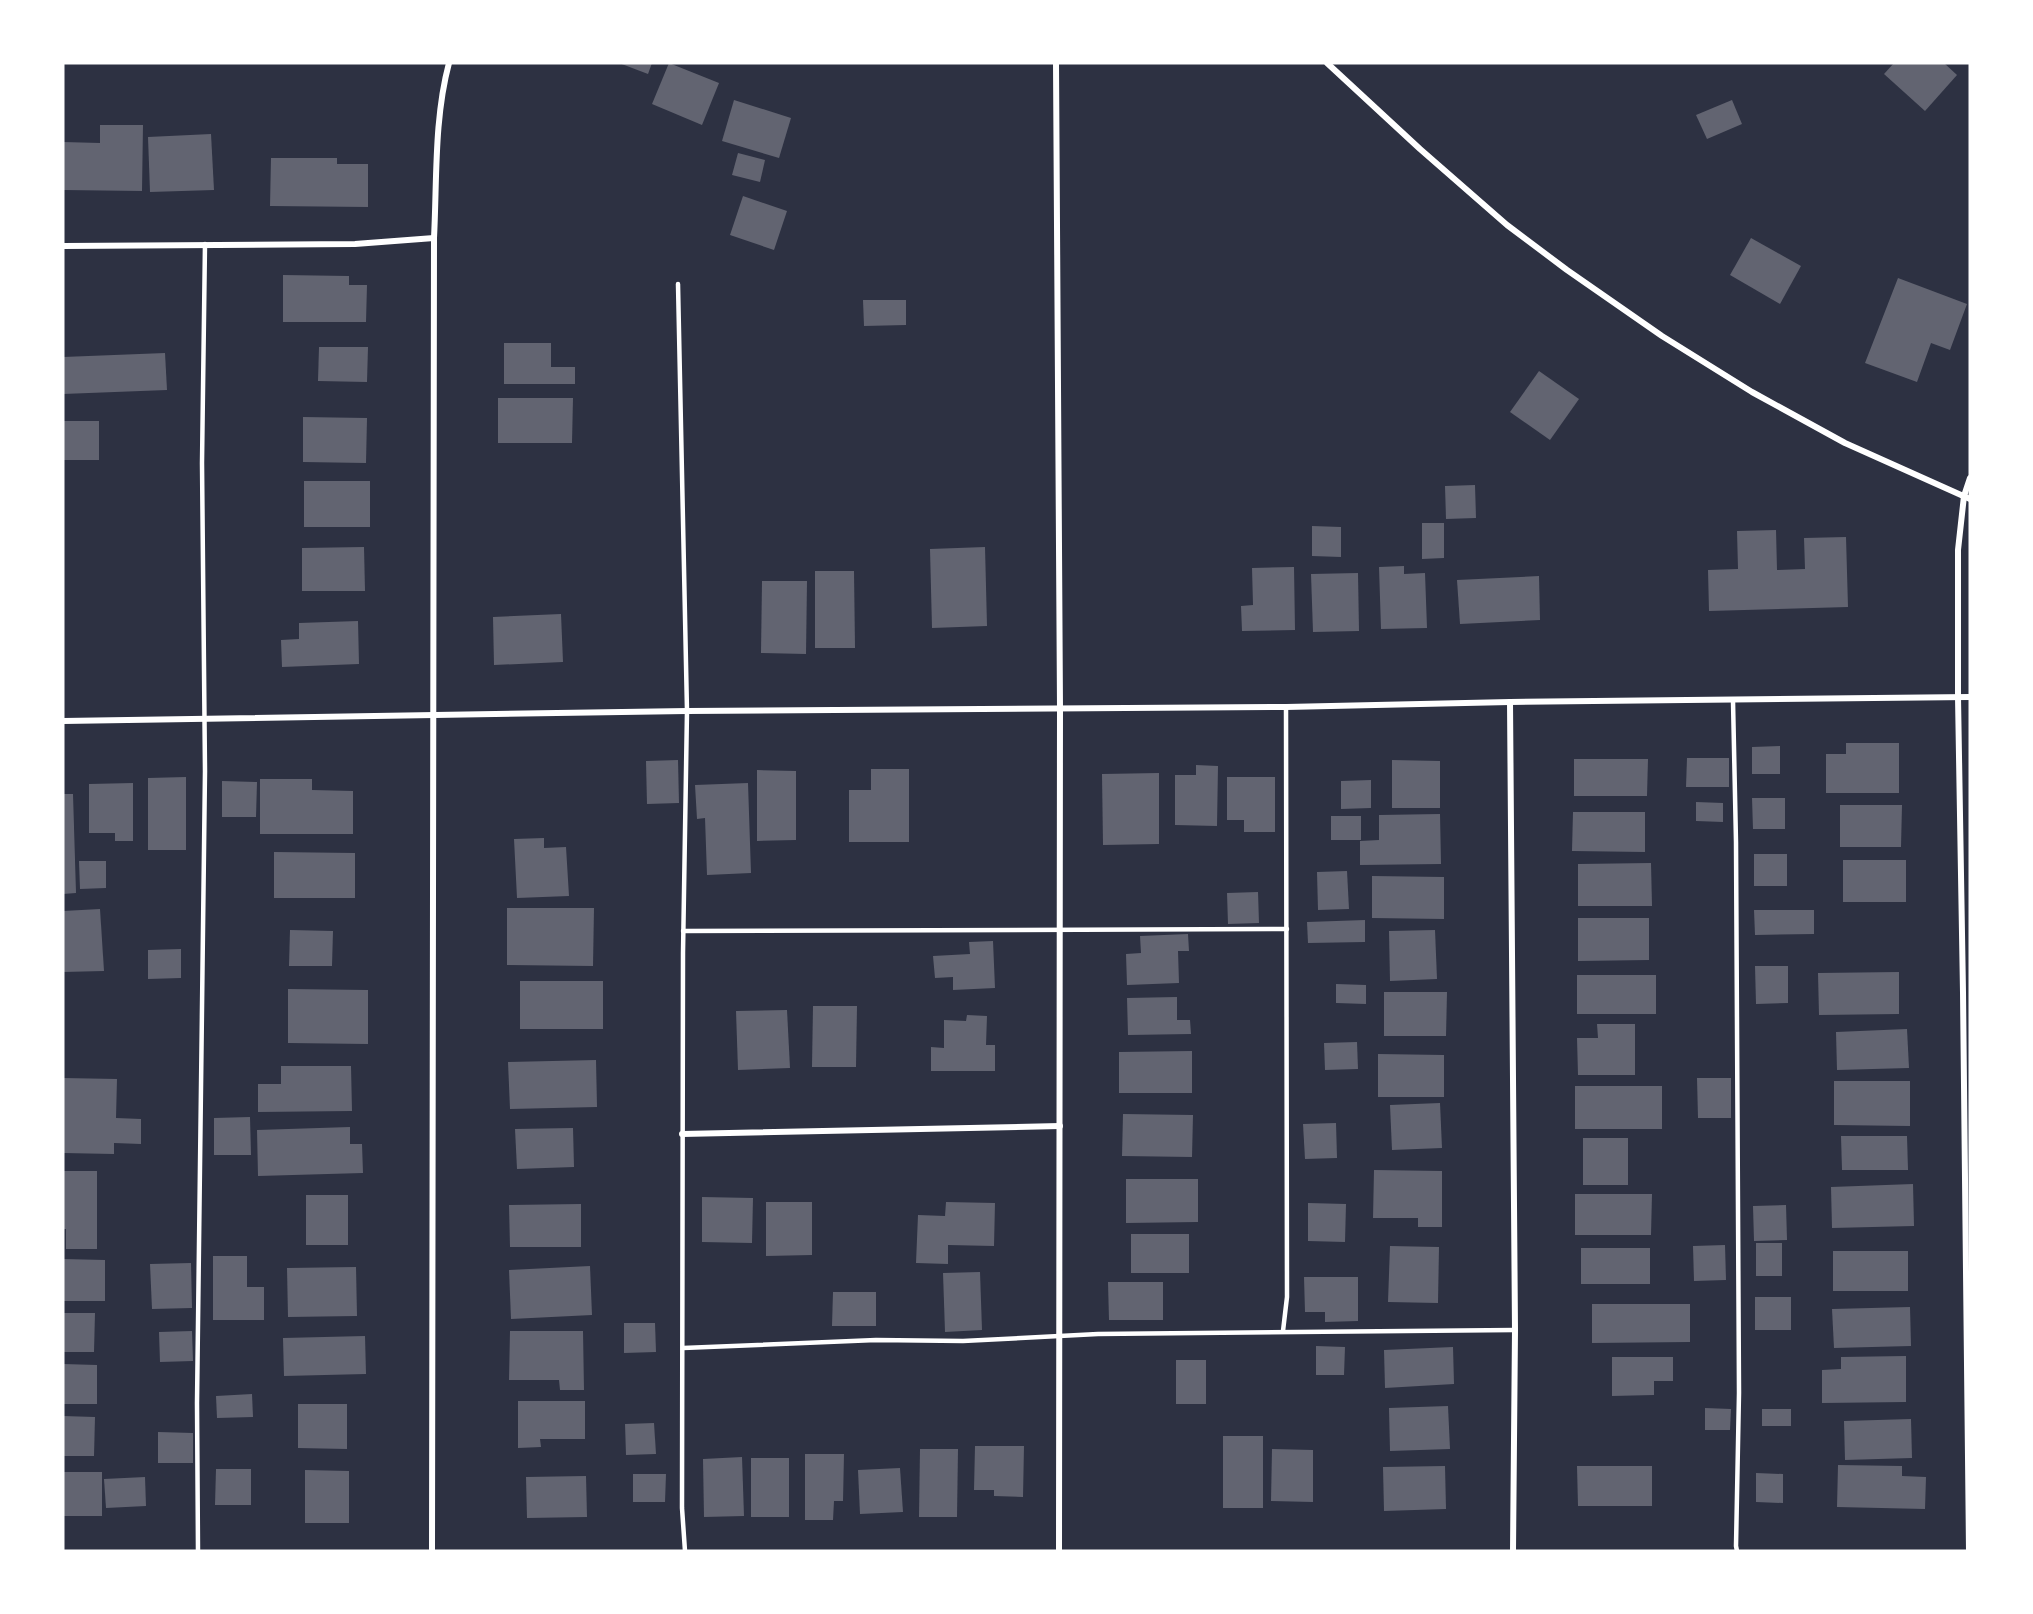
<svg xmlns="http://www.w3.org/2000/svg" width="2033" height="1614" font-family="'Varela Round',sans-serif">
<style>
.building{fill:#626471}
.lines{fill:none;stroke-linecap:round;stroke-linejoin:round}
.service{stroke:#fff;stroke-width:4.5}
.minor{stroke:#fff;stroke-width:6}
</style>
<rect width="100%" height="100%" fill="#2d3142"/>
<g class="building">
<path d="M619,63h33l-4,11z"/>
<path d="M669,63l50,20 -17,42 -50,-21z"/>
<path d="M1894,63h50l13,12 -32,36 -41,-37z"/>
<path d="M734,100l57,18 -12,40 -57,-17z"/>
<path d="M1732,100l10,24 -35,15 -11,-24z"/>
<path d="M100,125h43l-1,66 -79,-1v-48l37,1z"/>
<path d="M211,134l3,56 -64,2 -2,-55z"/>
<path d="M738,153l27,7 -5,22 -28,-7z"/>
<path d="M271,158h66v6h31v43l-98,-1z"/>
<path d="M743,196l44,15 -13,39 -44,-15z"/>
<path d="M1751,238l50,28 -21,38 -50,-29z"/>
<path d="M283,275l66,1v9h18l-1,37h-83z"/>
<path d="M1898,278l69,26 -17,46 -19,-7 -14,39 -52,-19z"/>
<path d="M863,300h43v25l-42,1z"/>
<path d="M504,343h47v24h24v17h-71z"/>
<path d="M319,347h49l-1,35 -49,-1z"/>
<path d="M165,353l2,37 -104,4v-37z"/>
<path d="M1539,371l40,28 -29,41 -40,-28z"/>
<path d="M498,398h75l-1,45h-74z"/>
<path d="M303,417l64,1 -1,45 -63,-1z"/>
<rect x="63" y="421" width="36" height="39"/>
<rect x="304" y="481" width="66" height="46"/>
<path d="M1475,485l1,33 -30,1 -1,-33z"/>
<path d="M1422,523h22v35l-22,1z"/>
<path d="M1312,526l29,1v30l-29,-1z"/>
<path d="M1776,530l1,40 28,-1 -1,-31 42,-1 2,70 -139,4 -1,-41 30,-1 -1,-38z"/>
<path d="M364,547l1,44h-63v-43z"/>
<path d="M985,547l2,79 -55,2 -2,-79z"/>
<path d="M1404,566v8l21,-1 2,55 -46,1 -2,-62z"/>
<path d="M1294,567l1,63 -53,1 -1,-25 12,-1 -1,-37z"/>
<path d="M815,571h39l1,77h-40z"/>
<path d="M1358,573l1,58 -46,1 -2,-58z"/>
<path d="M1539,576l1,44 -80,4 -3,-44z"/>
<path d="M762,581h45l-1,73 -45,-1z"/>
<path d="M561,614l2,48 -69,3 -1,-48z"/>
<path d="M358,621l1,43 -77,3 -1,-27 18,-1v-16z"/>
<path d="M1846,743h53v50h-73v-39h20z"/>
<path d="M1780,746v28h-28v-27z"/>
<path d="M1687,758h42v29h-43z"/>
<path d="M1574,759h74l-1,37h-73z"/>
<path d="M678,760l1,43 -32,1 -1,-43z"/>
<path d="M1392,760l48,1v47h-48z"/>
<path d="M1196,765l22,1 -1,60 -42,-1v-50h21z"/>
<path d="M871,769h38v73h-60v-52h22z"/>
<path d="M757,770l39,1v69l-39,1z"/>
<path d="M1159,773v71l-56,1 -1,-71z"/>
<path d="M186,777v73h-38v-72z"/>
<path d="M1227,777h48v55h-31v-12h-17z"/>
<path d="M260,779h52v11l41,1v43h-93z"/>
<path d="M1371,780v28l-30,1v-28z"/>
<path d="M222,781l35,1 -1,35h-34z"/>
<path d="M133,783v58h-18v-8h-26v-49z"/>
<path d="M748,783l3,90 -44,2 -2,-57 -8,1 -2,-34z"/>
<path d="M63,794h10l3,99 -13,1z"/>
<path d="M1752,798h33v31h-32z"/>
<path d="M1696,802l27,1v19l-27,-1z"/>
<path d="M1840,805h62l-1,42h-61z"/>
<path d="M1573,812h72v40l-73,-1z"/>
<path d="M1440,814l1,50 -81,1v-24l19,-1v-25z"/>
<rect x="1331" y="816" width="30" height="24"/>
<path d="M544,838v10l22,-1 3,49 -52,2 -3,-59z"/>
<path d="M274,852l81,1v45h-81z"/>
<rect x="1754" y="854" width="33" height="32"/>
<rect x="1843" y="860" width="63" height="42"/>
<path d="M79,861h27v27l-26,1z"/>
<path d="M1651,863l1,43h-74v-42z"/>
<path d="M1347,871l2,38 -31,1 -1,-38z"/>
<path d="M1372,876l72,1v42l-72,-1z"/>
<path d="M1258,892l1,31 -31,1 -1,-31z"/>
<path d="M507,908h87l-1,58 -86,-1z"/>
<path d="M100,909l4,62 -41,1v-61z"/>
<path d="M1754,910h60v24l-59,1z"/>
<path d="M1578,918h71v42l-71,1z"/>
<path d="M1365,920v22l-57,1 -1,-21z"/>
<path d="M290,930l43,1 -1,35h-43z"/>
<path d="M1435,930l2,49 -47,2 -1,-50z"/>
<path d="M1188,934l1,17h-11l1,32 -52,2 -1,-31 15,-1 -1,-17z"/>
<path d="M993,941l2,47 -42,2v-13l-18,1 -2,-22 37,-2 -1,-12z"/>
<path d="M181,949v29l-33,1v-29z"/>
<path d="M1755,966h33v37l-32,1z"/>
<path d="M1899,972v42l-80,1 -1,-42z"/>
<rect x="1577" y="975" width="79" height="39"/>
<rect x="520" y="981" width="83" height="48"/>
<path d="M1336,984l30,1v19l-30,-1z"/>
<path d="M288,989l80,1v54l-80,-1z"/>
<path d="M1384,992h63l-1,44h-62z"/>
<path d="M1177,997v23h13l1,14 -63,1 -1,-37z"/>
<path d="M813,1006h44l-1,61h-44z"/>
<path d="M787,1010l3,58 -52,2 -2,-59z"/>
<path d="M967,1015l20,1 -1,29h9v26h-64v-24l13,1v-28l22,1z"/>
<path d="M1597,1024h38v51h-57l-1,-37h21z"/>
<path d="M1907,1029l2,39 -72,2 -1,-38z"/>
<path d="M1357,1042l1,27 -33,1 -1,-27z"/>
<path d="M1192,1051v42h-73v-41z"/>
<path d="M1378,1054l66,1v42h-66z"/>
<path d="M596,1060l1,47 -87,2 -2,-47z"/>
<path d="M281,1066h70l1,45 -94,1v-28h23z"/>
<path d="M63,1078l54,1 -1,39 25,1v25l-27,-1v11l-51,-1z"/>
<path d="M1697,1078h34v40h-33z"/>
<path d="M1834,1081h76v45l-76,-1z"/>
<rect x="1575" y="1086" width="87" height="43"/>
<path d="M1440,1103l2,45 -50,2 -2,-45z"/>
<path d="M1123,1114l70,1 -1,42 -70,-1z"/>
<path d="M250,1117l1,38h-37v-37z"/>
<path d="M1336,1123l1,35 -32,1 -2,-35z"/>
<path d="M350,1127v17h12l1,29 -105,3 -1,-46z"/>
<path d="M573,1128l1,39 -57,2 -2,-40z"/>
<path d="M1841,1136h66l1,34h-66z"/>
<rect x="1583" y="1138" width="45" height="47"/>
<path d="M1374,1170l68,1v56h-24v-9h-45z"/>
<path d="M63,1171h34v78h-31v-20h-3z"/>
<path d="M1126,1179h72v43l-72,1z"/>
<path d="M1913,1184l1,42 -82,2 -1,-41z"/>
<path d="M1575,1194h77l-1,41h-76z"/>
<rect x="306" y="1195" width="42" height="50"/>
<path d="M702,1197l51,1 -1,45 -50,-1z"/>
<path d="M766,1202h46v53l-46,1z"/>
<path d="M946,1202l49,1 -1,43 -46,-1v19l-32,-1 2,-48 27,1z"/>
<path d="M1308,1203l38,1 -1,38 -37,-1z"/>
<path d="M581,1204v43h-71l-1,-42z"/>
<path d="M1786,1205l1,35 -33,1 -1,-35z"/>
<rect x="1131" y="1234" width="58" height="39"/>
<rect x="1756" y="1243" width="26" height="33"/>
<path d="M1725,1245l1,35 -32,1 -1,-35z"/>
<path d="M1390,1246l49,1 -1,56 -50,-1z"/>
<rect x="1581" y="1248" width="69" height="36"/>
<rect x="1833" y="1251" width="75" height="40"/>
<path d="M213,1256h34v31h17v33h-51z"/>
<path d="M63,1259l42,1v41h-42z"/>
<path d="M191,1263l1,45 -40,1 -2,-45z"/>
<path d="M590,1266l2,49 -81,4 -2,-49z"/>
<path d="M356,1267l1,49 -69,1 -1,-49z"/>
<path d="M980,1272l2,58 -37,2 -2,-59z"/>
<path d="M1304,1277h54v44l-33,1v-10h-20z"/>
<path d="M1108,1282h55v38h-54z"/>
<path d="M833,1292h43v34h-44z"/>
<rect x="1755" y="1297" width="36" height="33"/>
<path d="M1592,1304h98v38l-98,1z"/>
<path d="M1910,1307l1,39 -77,2 -2,-39z"/>
<path d="M63,1313h32l-1,39h-31z"/>
<path d="M624,1323h31l1,29 -32,1z"/>
<path d="M192,1331l1,30 -33,1 -1,-30z"/>
<path d="M510,1331h73l1,59h-24l-1,-10h-50z"/>
<path d="M365,1336l1,38 -82,2 -1,-38z"/>
<path d="M1316,1346l29,1 -1,28h-28z"/>
<path d="M1453,1347l1,37 -69,4 -1,-38z"/>
<path d="M1906,1356v46l-84,1v-33l19,-1v-12z"/>
<path d="M1612,1357h61v24h-19v14l-42,1z"/>
<rect x="1176" y="1360" width="30" height="44"/>
<path d="M63,1364l34,1v39h-34z"/>
<path d="M252,1394l1,23 -36,1 -1,-22z"/>
<path d="M518,1401h67v38h-45l1,8 -23,1z"/>
<path d="M298,1404h49v45l-49,-1z"/>
<path d="M1448,1406l2,43 -60,2 -1,-43z"/>
<path d="M1705,1408l26,1 -1,21h-25z"/>
<rect x="1762" y="1409" width="29" height="17"/>
<path d="M63,1416l32,1 -1,39h-31z"/>
<path d="M1911,1419l1,39 -67,2 -1,-39z"/>
<path d="M654,1423l2,31 -30,1 -1,-31z"/>
<path d="M158,1432l35,1v30h-35z"/>
<rect x="1223" y="1436" width="40" height="72"/>
<path d="M975,1446h49l-1,51 -29,-1v-6h-20z"/>
<path d="M920,1449h38l-1,68h-38z"/>
<path d="M1272,1449l41,1v52l-42,-1z"/>
<path d="M805,1454h39l-1,47h-9l-1,19h-28z"/>
<path d="M742,1457l2,59 -40,1 -1,-58z"/>
<rect x="751" y="1458" width="38" height="59"/>
<path d="M1838,1465l64,1v10l24,1 -1,32 -88,-2z"/>
<path d="M1445,1466l1,43 -62,2 -1,-44z"/>
<path d="M1577,1466h75v40h-74z"/>
<path d="M900,1468l3,44 -43,2 -2,-44z"/>
<path d="M216,1469h35v36h-36z"/>
<path d="M305,1470l44,1v52h-44z"/>
<rect x="63" y="1472" width="39" height="44"/>
<path d="M1756,1473l27,1v29l-27,-1z"/>
<path d="M633,1474h33l-1,28h-32z"/>
<path d="M586,1476l1,41 -60,1 -1,-41z"/>
<path d="M145,1477l1,29 -40,2 -2,-29z"/>
</g>
<g class="lines">
<g class="service">
<path d="M678,284l9,427 -4,242 -1,555 3,43"/>
<path d="M1733,701l3,141 3,551 -3,153 1,5"/>
<path d="M683,931l604,-2"/>
<path d="M1283,1331l4,-34 -1,-590"/>
<path d="M683,1348l193,-8 87,1 135,-7 417,-4"/>
<path d="M198,1551l-1,-148 8,-632 -3,-308 3,-219"/>
</g>
<g class="minor">
<path d="M1056,63l4,645 -1,843"/>
<path d="M1327,63l93,86 87,76 60,45 95,66 90,56 93,51 125,56"/>
<path d="M63,246l292,-2 79,-6"/>
<path d="M1510,702l5,628 -2,221"/>
<path d="M63,721l624,-10 599,-4 224,-5 460,-5"/>
<path d="M682,1134l378,-8"/>
<path d="M432,1551l2,-1313c3,-58 0,-119 15,-175"/>
<path d="M1969,1551l-6,-559 -5,-295v-147l6,-54 6,-18"/>
</g>
</g>
<rect width="2033" height="1614" fill="none" stroke="#ffffff" stroke-width="129"/>
</svg>
